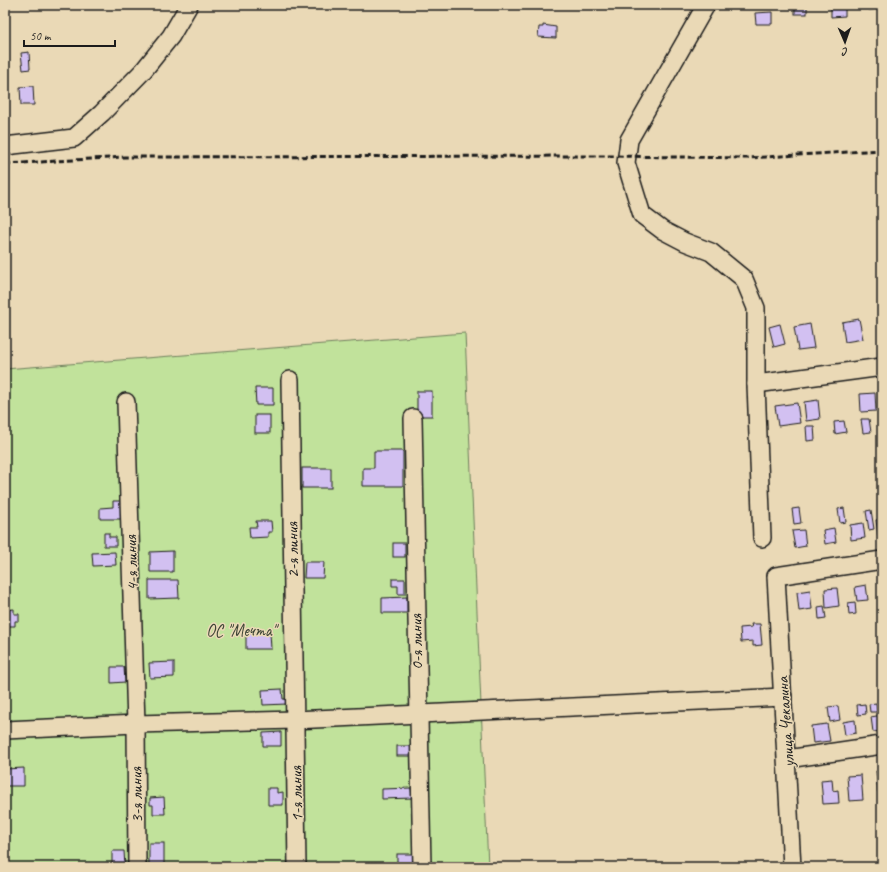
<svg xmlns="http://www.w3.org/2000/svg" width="887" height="872" font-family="Caveat,sans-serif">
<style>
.green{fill:#c1e29b;stroke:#6e7f5c}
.building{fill:#d2c0f1;stroke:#1c1c1c}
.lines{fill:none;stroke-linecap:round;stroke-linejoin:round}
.minor-casing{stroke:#1c1c1c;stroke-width:20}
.minor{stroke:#ead9b6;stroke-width:17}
.rail{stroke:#1c1c1c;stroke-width:3;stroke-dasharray:6 3;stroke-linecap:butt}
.labels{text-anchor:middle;stroke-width:3;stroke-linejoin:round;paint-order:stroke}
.street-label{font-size:17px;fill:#1c1c1c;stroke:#ead9b6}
.park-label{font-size:17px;fill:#3d4435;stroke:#ead9b6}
</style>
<rect width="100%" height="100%" fill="#ead9b6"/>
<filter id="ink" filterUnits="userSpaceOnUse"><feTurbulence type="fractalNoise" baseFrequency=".025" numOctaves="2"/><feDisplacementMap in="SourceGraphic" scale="8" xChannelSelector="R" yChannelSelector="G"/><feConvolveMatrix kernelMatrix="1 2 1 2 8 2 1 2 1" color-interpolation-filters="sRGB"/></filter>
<g filter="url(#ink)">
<path class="green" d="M465,333l23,534h-483v-498z"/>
<g class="building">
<rect x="795" y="5" width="12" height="9"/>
<path d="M831,5h14v11l-14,1z"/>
<path d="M869,5h10l1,4 -11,1z"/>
<path d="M772,12v12h-16l-1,-11z"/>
<path d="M543,25l13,2v11l-18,-1 1,-10h4z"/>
<path d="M29,52l1,17 -7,1 -2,-17z"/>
<path d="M33,86l1,19h-13l-1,-18z"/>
<path d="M859,319l4,20 -18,3 -3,-20z"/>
<path d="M780,324l5,20 -11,3 -5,-20z"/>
<path d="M810,324l4,24 -16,2 -4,-23z"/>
<path d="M255,388h18v17h-17z"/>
<rect x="417" y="391" width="15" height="25"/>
<path d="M875,393l1,18 -15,1 -1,-18z"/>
<path d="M818,400l2,19 -14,2 -2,-19z"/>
<path d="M797,403l3,20 -22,3 -3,-20z"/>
<rect x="255" y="415" width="15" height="18"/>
<path d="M861,419h8l2,13 -8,1z"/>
<path d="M844,421l2,11 -11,2 -1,-12z"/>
<path d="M806,426h8l1,14 -8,1z"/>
<path d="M374,451h29v35h-40v-18h11z"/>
<rect x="302" y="468" width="29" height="20"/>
<path d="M113,501h9v18h-22v-11l13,-1z"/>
<path d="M799,508l2,15 -7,1 -2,-15z"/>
<path d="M844,508l2,14 -6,1 -2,-14z"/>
<path d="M871,510l3,19 -5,1 -3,-19z"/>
<path d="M882,519v15l-4,1 -2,-15z"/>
<path d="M256,521h15l1,11h-4v5l-18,1 -1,-11h8z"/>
<path d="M863,523l2,15 -14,2 -1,-15z"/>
<path d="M834,528l2,14 -11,2 -2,-14z"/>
<path d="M804,530l2,16 -11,2 -3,-17z"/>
<path d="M104,533h5v4h7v9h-12z"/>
<rect x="393" y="543" width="12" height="14"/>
<path d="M173,551v21h-23v-20z"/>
<path d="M115,552l1,13 -23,1 -1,-13z"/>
<path d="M305,562h19l-1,16h-19z"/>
<path d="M392,579h13v15h-7v-8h-6z"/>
<path d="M149,580h29l1,18 -30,1z"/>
<path d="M866,585l2,15 -11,1 -2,-14z"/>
<path d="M837,588l2,18 -13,2 -1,-19z"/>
<path d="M810,590l2,19 -13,2 -2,-19z"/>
<path d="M407,597v16h-25v-15z"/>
<path d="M855,602l1,12 -7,1 -1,-12z"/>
<path d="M824,606l2,12 -7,1 -1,-12z"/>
<path d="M14,609v5h5v7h-4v5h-10v-16z"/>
<path d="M751,624h9l2,21 -9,1v-5l-12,1 -1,-14 12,-1z"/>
<path d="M246,632h24l1,17h-25z"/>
<path d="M174,662v15l-24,1 -1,-15z"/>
<path d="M111,667h13l1,15 -14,1z"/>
<path d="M282,689l1,10h3l1,5 -24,1 -1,-15z"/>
<path d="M876,703l1,9h-7l-1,-8z"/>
<path d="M865,704l1,10 -8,1 -1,-10z"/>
<path d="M838,706l2,14 -10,2 -2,-15z"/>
<path d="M882,715v16l-9,1 -2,-15z"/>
<path d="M855,720l1,13 -11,2 -2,-13z"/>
<path d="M827,724l3,17 -17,2 -2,-17z"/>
<path d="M281,732v14h-18v-13z"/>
<rect x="397" y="746" width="14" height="10"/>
<path d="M24,768v18h-19v-17z"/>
<path d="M876,771h6v20l-4,1z"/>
<path d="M861,775l2,25 -14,1 -2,-25z"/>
<path d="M832,779l1,12 5,-1 1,13 -16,1 -2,-24z"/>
<path d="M268,788h9v5l6,-1v13h-15z"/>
<path d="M411,788l1,10 -30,1v-10z"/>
<path d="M164,797l1,17h-12v-9h-3v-7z"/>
<rect x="149" y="843" width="15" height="24"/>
<path d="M112,851h12l1,16h-13z"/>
<rect x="397" y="854" width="16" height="13"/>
</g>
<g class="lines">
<defs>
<g id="minor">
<path d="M706,5l-77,135 -3,23 16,52 20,15 23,12 26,10 33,27 12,29v76l6,154"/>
<path d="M5,146l69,-8 28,-25 41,-42 28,-35 18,-31"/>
<path d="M290,380l7,487"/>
<path d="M756,384l126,-17"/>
<path d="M126,402l10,322 1,143"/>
<path d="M413,418l9,449"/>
<path d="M5,730l131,-6 158,-4 489,-23"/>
<path d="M787,759l95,-14"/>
<path d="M792,867l-16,-291 106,-16"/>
</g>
</defs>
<use href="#minor" class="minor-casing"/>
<use href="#minor" class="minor"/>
<path class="rail" d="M5,164l120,-7 485,-1 138,2 134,-8"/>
</g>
</g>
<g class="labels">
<g class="street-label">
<text transform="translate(292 550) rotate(-91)" y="6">2-я линия</text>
<text transform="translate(131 563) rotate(-92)" y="6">4-я линия</text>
<text transform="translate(416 642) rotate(-91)" y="6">0-я линия</text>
<text transform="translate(785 722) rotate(-94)" y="6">улица Чекалина</text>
<text transform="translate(296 794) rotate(-91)" y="6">1-я линия</text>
<text transform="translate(136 795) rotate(-91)" y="6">3-я линия</text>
</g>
<g class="park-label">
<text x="241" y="636">ОС "Мечта"</text>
</g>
</g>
<rect width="887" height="872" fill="none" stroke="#ead9b6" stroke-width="20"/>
<rect x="10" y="10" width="867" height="852" fill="none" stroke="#1c1c1c" stroke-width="1.5" filter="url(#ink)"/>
<g transform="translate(845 42) rotate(178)" stroke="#ead9b6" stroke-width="3" paint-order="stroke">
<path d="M0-3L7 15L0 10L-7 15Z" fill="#1c1c1c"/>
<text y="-6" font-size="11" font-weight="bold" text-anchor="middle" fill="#1c1c1c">С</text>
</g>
<path d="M24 40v6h91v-6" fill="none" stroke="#1c1c1c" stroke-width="2"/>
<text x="30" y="40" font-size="12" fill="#1c1c1c" stroke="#ead9b6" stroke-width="3" paint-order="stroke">50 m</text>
</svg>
